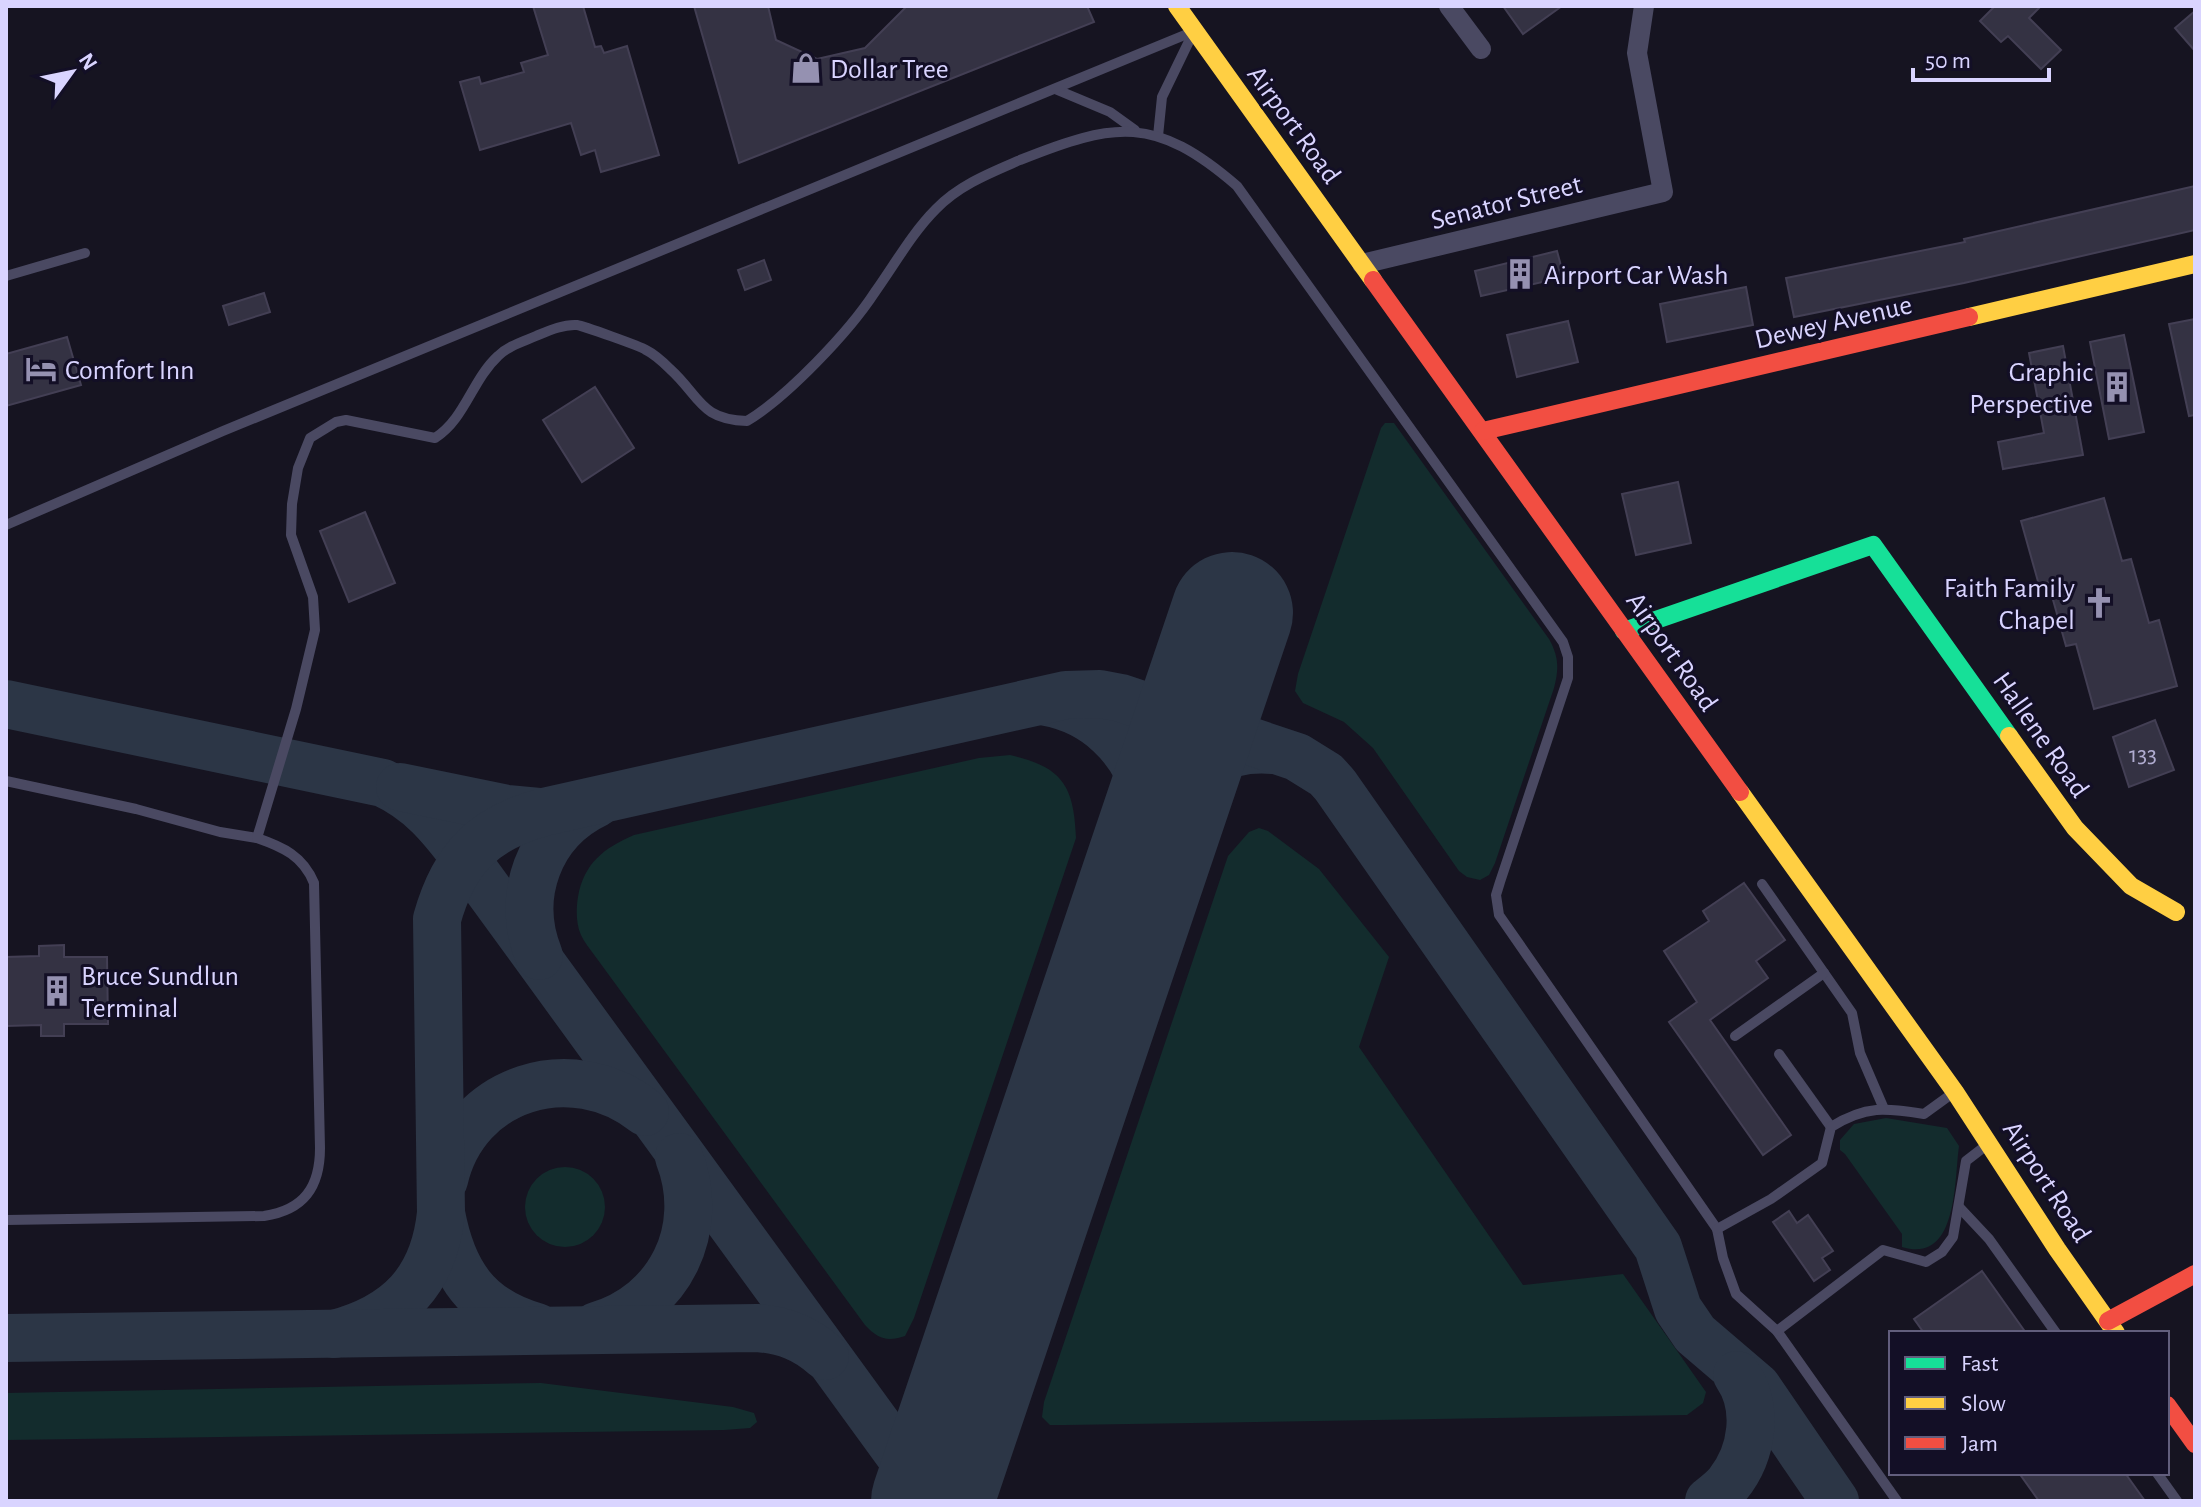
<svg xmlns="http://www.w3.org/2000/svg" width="2201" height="1507" font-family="'Alegreya Sans',sans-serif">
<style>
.green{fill:#132c2d}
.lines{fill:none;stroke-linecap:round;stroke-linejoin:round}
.taxiway{stroke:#2c3646;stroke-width:48}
.runway{stroke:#2c3646;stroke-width:122}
.building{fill:#343243;stroke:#433f54;stroke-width:2}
.lane{stroke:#4a4962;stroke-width:10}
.street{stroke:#4a4962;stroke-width:20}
.fast{stroke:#16e098;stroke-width:18}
.slow{stroke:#ffcf43;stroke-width:18}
.jam{stroke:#f24e42;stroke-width:18}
.labels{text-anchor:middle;stroke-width:6;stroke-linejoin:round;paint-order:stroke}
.number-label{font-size:24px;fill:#b0acd0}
.poi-label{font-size:28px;fill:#d9d4ff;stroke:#130f26;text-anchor:start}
.street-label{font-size:28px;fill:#d9d4ff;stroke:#130f26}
</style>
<rect width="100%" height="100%" fill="#161421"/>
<g class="green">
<path d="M1385,423h9l155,216c10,18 10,30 5,49l-59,175 -6,12 -9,5 -13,-3 -8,-6 -86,-123 -29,-26 -41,-19 -8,-12 3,-17 83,-246z"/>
<path d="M1010,755c52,12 64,30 66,83l-162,480 -9,18c-18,6 -27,3 -40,-11l-270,-369c-5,-7 -11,-14 -14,-21 -5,-11 -5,-26 -3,-38 6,-34 26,-49 56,-62l345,-77z"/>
<path d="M1259,828l9,3 51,38 70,88 -30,90 164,238 100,-11 83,118 -3,11 -16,12 -621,10h-16l-8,-8 2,-15 184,-546 21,-24z"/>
<path d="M1886,1118l61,10 12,18c-5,36 -1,118 -57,101v-13l-57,-80 -5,-4v-10l14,-16z"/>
<circle cx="565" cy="1207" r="40"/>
<path d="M541,1383l192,24 21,6 3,9 -7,6 -26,2 -718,10v-47z"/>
</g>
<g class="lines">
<g class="taxiway">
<path d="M1046,702c50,9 87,45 101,93 4,16 4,34 7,50"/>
<path d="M6,704l377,79c37,17 58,43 82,75l468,643"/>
<path d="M400,787l107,22 32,3"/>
<path d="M1166,809c29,-40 55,-64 108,-59"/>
<path d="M539,956c-24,-59 -1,-125 58,-153"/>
<path d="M444,1180c21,-93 128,-126 201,-68"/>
<path d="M441,1213c11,59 35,97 96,114"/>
<path d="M596,1326c74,-21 111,-97 83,-169"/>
<path d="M334,1334c64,-17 100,-53 107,-121l-4,-294c17,-61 47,-91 107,-107l522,-117 34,-1 21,4 176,59 29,18 9,10 323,462 20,62 17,25 62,53 78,114"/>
<path d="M6,1338l751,-10c27,2 48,10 68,28"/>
<path d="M1709,1501c6,-5 14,-11 19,-17 25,-31 31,-77 9,-109"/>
</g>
<path class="runway" d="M932,1501l300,-888"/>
</g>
<g class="building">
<path d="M533,6h50l12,41 6,-1 3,7 23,-7 32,109 -58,17 -6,-22 -14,5 -10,-32 -91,27 -20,-68 19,-5 2,7 43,-12 -3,-9 27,-8z"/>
<path d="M694,6h74l8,34 41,19 48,-11 42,-42h180l7,16 -355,141z"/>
<path d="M1503,6h59l-39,28z"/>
<path d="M1995,6h46l-12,12 32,32 -20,19 -33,-33 -7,6 -21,-21z"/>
<path d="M2195,11v40l-20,-23z"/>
<path d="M2195,186v44l-231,53 -170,34 -8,-39 179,-36 -1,-3z"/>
<path d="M1557,251l7,26 -83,19 -6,-25z"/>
<path d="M764,260l7,20 -26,10 -7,-20z"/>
<path d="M1746,287l7,38 -86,17 -7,-38z"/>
<path d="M264,293l6,19 -41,13 -6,-19z"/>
<path d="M2195,319v96l-6,1 -20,-92z"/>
<path d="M1568,321l10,41 -61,15 -10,-42z"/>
<path d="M2124,335l20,97 -35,7 -19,-97z"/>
<path d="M67,337l14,48 -75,21v-52z"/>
<path d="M2063,346l20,109 -80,14 -5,-27 46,-9 -15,-80z"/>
<path d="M595,387l39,61 -52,34 -39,-62z"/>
<path d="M1678,482l13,61 -55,12 -14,-61z"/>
<path d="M2104,498l18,63 9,-2 18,64 10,-3 18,66 -83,23 -18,-65 -10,2 -18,-64 -9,3 -18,-64z"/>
<path d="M365,512l30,71 -46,19 -29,-71z"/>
<path d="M2155,720l19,50 -45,17 -16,-50z"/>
<path d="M1744,883l41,57 -29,21 12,17 -58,42 81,115 -28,20 -94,-133 28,-20 -33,-51 45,-30 -6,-10z"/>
<path d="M64,945v12h43l1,67h-44v12h-23v-11l-35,1v-69l33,-1v-10z"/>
<path d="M1789,1211l8,12 11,-8 25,36 -11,7 8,12 -16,11 -41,-59z"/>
<path d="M1982,1271l44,62h-102l-10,-14z"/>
<path d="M2019,1473h106l20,28h-106z"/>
</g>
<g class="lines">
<g class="lane">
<path d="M1055,89l55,23 25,18"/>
<path d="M1158,136l4,-39 31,-64"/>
<path d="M6,276l79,-23"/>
<path d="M6,525l217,-94 969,-399"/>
<path d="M6,781l130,28 84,23 37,6"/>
<path d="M1762,884l90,129 8,40 24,56"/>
<path d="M1735,1036l89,-63"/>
<path d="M1779,1054l52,73"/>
<path d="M1959,1207l30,32 67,94"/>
<path d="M6,1220l258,-4c40,-6 56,-29 56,-68l-6,-265c-11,-27 -31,-36 -57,-45l39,-129 19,-79 -2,-33 -22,-62 1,-31 6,-36 12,-30 26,-16 10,-2 89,18c30,-19 37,-58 63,-82 10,-10 24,-14 38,-20 12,-5 27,-12 41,-11 6,1 63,21 69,25 8,4 17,12 24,19 30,27 30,51 77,52 40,-24 102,-89 128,-129 20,-28 37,-59 61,-83 23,-24 54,-36 84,-49 95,-38 135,-45 217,26l326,456 5,15v21l-68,204 -4,13 3,20 218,314 6,29 13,36 41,37 120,170"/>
<path d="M1717,1229l54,-30 51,-36 9,-36c35,-22 55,-19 93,-13l29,-21"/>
<path d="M1777,1331l106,-81 43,12 16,-10 11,-15 13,-76 22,-17"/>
<path d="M2157,1473l20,28"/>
</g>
<g class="street">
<path d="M1449,6l32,43"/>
<path d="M1362,264l301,-72 -26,-139 7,-47"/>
</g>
<path class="fast" d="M1624,631l249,-86 136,191"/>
<g class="slow">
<path d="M1177,6l196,274"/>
<path d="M1969,317l226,-53"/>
<path d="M2009,736l66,92 56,58 45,26"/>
<path d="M1740,792l215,300 102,157 59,84"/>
</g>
<g class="jam">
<path d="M1373,280l367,512"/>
<path d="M1483,431l486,-114"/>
<path d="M2108,1321l87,-47"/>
<path d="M2167,1405l28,39"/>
</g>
</g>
<defs>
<symbol id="shop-bare" viewBox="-9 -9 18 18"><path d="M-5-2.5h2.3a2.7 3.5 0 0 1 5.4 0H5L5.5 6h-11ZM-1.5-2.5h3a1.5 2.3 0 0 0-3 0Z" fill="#9591b1" stroke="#130f26" stroke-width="2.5" paint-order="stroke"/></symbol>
<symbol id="building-bare" viewBox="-9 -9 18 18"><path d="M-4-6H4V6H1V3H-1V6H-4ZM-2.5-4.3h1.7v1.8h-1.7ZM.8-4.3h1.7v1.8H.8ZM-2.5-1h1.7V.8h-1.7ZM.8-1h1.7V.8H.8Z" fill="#9591b1" stroke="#130f26" stroke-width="2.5" paint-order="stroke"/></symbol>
<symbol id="hotel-bare" viewBox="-9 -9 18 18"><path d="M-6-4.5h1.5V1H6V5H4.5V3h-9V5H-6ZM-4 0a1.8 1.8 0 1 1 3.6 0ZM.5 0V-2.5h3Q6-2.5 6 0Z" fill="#9591b1" stroke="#130f26" stroke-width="2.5" paint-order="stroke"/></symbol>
<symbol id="church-bare" viewBox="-9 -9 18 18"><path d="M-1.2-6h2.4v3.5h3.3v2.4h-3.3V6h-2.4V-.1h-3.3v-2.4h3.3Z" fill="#9591b1" stroke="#130f26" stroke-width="2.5" paint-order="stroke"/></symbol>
</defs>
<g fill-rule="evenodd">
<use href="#shop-bare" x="784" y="46" width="44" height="44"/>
<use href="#building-bare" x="1498" y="252" width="44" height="44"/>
<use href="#hotel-bare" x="19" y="347" width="44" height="44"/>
<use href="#building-bare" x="2095" y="365" width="44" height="44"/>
<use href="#church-bare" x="2077" y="581" width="44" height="44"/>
<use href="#building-bare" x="35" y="969" width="44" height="44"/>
</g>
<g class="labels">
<g class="number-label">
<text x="2143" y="762">133</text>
</g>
<g class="poi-label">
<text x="830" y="78">Dollar Tree</text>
<text x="1544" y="284">Airport Car Wash</text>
<text x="65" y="379">Comfort Inn</text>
<text x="2093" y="381" text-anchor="end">Graphic<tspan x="2093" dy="32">Perspective</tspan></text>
<text x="2075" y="597" text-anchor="end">Faith Family<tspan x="2075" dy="32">Chapel</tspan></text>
<text x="81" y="985">Bruce Sundlun<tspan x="81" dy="32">Terminal</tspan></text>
</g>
<g class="street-label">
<text transform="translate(1295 124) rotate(54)" y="10">Airport Road</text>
<text transform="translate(1506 201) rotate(-14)" y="10">Senator Street</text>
<text transform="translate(1833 321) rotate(-13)" y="10">Dewey Avenue</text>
<text transform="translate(1673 651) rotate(55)" y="10">Airport Road</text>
<text transform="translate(2042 734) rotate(55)" y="10">Hallene Road</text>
<text transform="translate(2048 1181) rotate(57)" y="10">Airport Road</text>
</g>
</g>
<rect width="2201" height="1507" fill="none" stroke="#d9d4ff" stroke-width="16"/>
<rect x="1889" y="1331" width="280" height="144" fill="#130f26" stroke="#625e7d" stroke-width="2"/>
<rect x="1905" y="1357" width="40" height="12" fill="#16e098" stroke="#625e7d" stroke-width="2"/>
<text x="1961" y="1371" font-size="24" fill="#d9d4ff">Fast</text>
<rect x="1905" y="1397" width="40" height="12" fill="#ffcf43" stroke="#625e7d" stroke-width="2"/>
<text x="1961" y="1411" font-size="24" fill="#d9d4ff">Slow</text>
<rect x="1905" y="1437" width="40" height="12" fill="#f24e42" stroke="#625e7d" stroke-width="2"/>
<text x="1961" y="1451" font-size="24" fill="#d9d4ff">Jam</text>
<g transform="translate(72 72) rotate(57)" stroke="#130f26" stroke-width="6" paint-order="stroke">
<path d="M0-6L14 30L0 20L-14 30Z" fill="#d9d4ff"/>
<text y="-12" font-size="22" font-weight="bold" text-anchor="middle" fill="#d9d4ff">N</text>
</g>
<path d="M1913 68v12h136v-12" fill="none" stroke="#d9d4ff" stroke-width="4"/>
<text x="1925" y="68" font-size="24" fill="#d9d4ff" stroke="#130f26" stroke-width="6" paint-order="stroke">50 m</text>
</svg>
